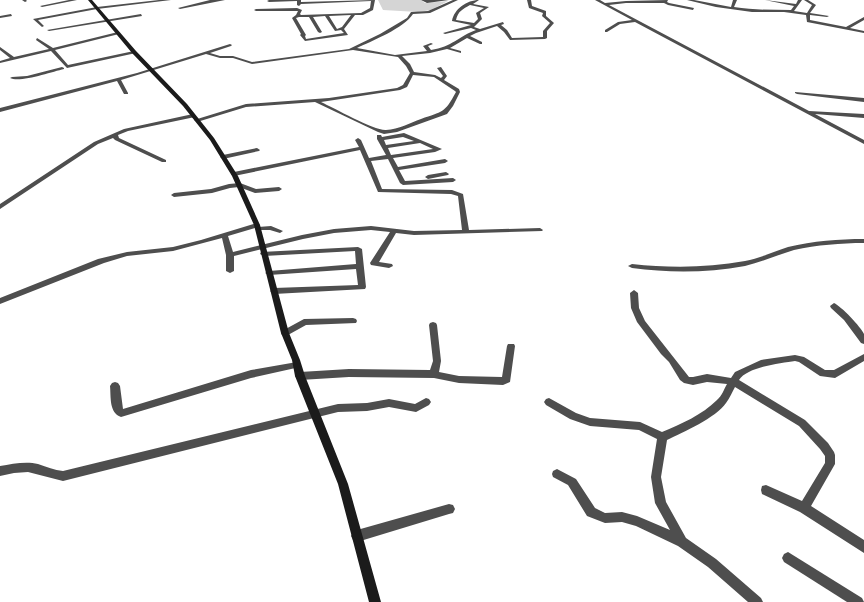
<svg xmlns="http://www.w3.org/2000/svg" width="864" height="602" font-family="Manrope,sans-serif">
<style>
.green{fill:#d5d5d5}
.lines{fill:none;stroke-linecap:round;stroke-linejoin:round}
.street{fill:#4e4e4e;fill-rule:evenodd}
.secondary{fill:#1b1b1b;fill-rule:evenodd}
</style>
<rect width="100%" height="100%" fill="#fff"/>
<path class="green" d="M378,0h43l4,3 23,-2 -17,9 -13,2 -35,-2z"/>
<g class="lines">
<g class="street">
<path d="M22,0h4l1,1 -2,1z"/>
<path d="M69,0h8l-35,7 -2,-1z"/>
<path d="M159,0h12l-74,9 -59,11 6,6 -2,1 -9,-8 64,-12z"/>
<path d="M210,0h15l-45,9 -2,-1z"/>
<path d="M269,0h32v2l74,-2 -2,10 -10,5h-8l-11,14 4,6 -43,6 -5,-6 1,-1 -9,-16 4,-3 2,-4h-42l-2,-1 2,-1 41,-1 5,2 -2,4 1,1 60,-2 9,-5 1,-7 -70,3 -2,2 -2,-1v-4l-28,1 -2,-1zM351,15l-9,12 -5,2 -8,-13zM325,16l10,15 6,-1 3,3 -38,6 -1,-3 1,-1 -10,-17 3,-1h10l9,15 2,1 2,-1 -9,-15z"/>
<path d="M421,0h28l-22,3z"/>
<path d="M453,0h5l-28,13 -17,1c-9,14 -41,27 -56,34l38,7 32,-4 -4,-5 8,-3 2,1 -5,2 3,4c21,-3 28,-14 45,-20l-5,-2 -26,6 -2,-1 28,-8 -19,-4c2,-12 15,-21 27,-21l-6,4 16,3 -9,6 2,6 -8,8 6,2 23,-7 1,2 -3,1 6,5 5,8 31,-1v-6l7,-8 -8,-7 1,-3 -14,-5 -2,-8h4l1,6 14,5v5l8,7 -7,8v7l-2,1 -35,1 -6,-8 -7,-6 -21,7 -6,3 12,6v2h-2l-13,-6 -17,10 11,3v2l-14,-4 -17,4 -28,3 8,8 4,8 21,3 6,3 2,-2 -6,-8 4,-1 6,9 -3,4 15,9 1,3 -7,14 -6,8 -50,18 -13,2 -6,-2 -63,-30 -69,5 -49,15 -3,-2 52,-16 83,-6 68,-10 6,-3 7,-12 -4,-7 -8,-9 -45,-7 -101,14 -19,-6h-13l-14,-4 -85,26 7,13v1h-4l-7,-13 -117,31v-4l137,-35 93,-29 2,1 -1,1 -21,7 10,3h13l19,6 97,-13 31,-15 27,-16 4,-6 17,-1zM470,5l14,3 -8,5 2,6 -4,4 -18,-3c2,-9 7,-11 14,-15zM413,75l21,2 21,14 1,1c-12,22 -13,19 -35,27 -11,4 -22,10 -35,11 -11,1 -52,-22 -65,-28l79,-12 7,-3z"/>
<path d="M595,0h5l5,3 21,-2 42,-1 -1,2 2,1 25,5 -1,2 -25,-5 -4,-2h-38l-17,2 200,106 55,3v4l-49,-4 49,26v4l-229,-122 -15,2 -13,8h-2v-2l13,-8 14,-2z"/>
<path d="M687,0h7l37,7 2,-7h4l-3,7c19,3 38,3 57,3l3,-4 -29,-6 31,4 2,-4h4l-8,11 13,2 5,-8 -8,-5h4l8,5 -6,8 19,3 -2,1 -17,-2v5l36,7 18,-10v3l-14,8 14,3v2l-57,-11 -1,-7 -22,-3h-32l-36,-5z"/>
<path d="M11,14l1,2 -12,2v-2z"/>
<path d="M141,14l1,2 -93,15 -2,-1z"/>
<path d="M118,32l1,2 -64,16 13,15 66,-14h2v2l-69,15 -16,-17 -51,12v-2l10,-3 -10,-8v-3l14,10 35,-8 -13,-9 1,-2 16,10z"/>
<path d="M62,67l2,1v1c-13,3 -44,14 -54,9l2,-1 15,-1z"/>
<path d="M795,92l69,6v4l-67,-8 -2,-1z"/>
<path d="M193,114l2,1v2l-67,14 -10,4 1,3 47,22v2h-4l-47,-22 -2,-2 -15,6 -98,65v-5l94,-62 30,-13z"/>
<path d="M404,133l38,16 -7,3 -42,6 5,9 47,-8 3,2 -3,2 -46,7 6,11 48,-3 3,2 -3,2 -50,3 -3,-2 -12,-24 -17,2 11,28 70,1 11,4 6,36 71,-2 3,2 -1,1 -128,4 -18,-2 -17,29 13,2 1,2 -4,2 -18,-3 -1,-2 20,-31 -19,-2 -37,3 -31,6 -69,17v15l-4,2 -4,-2v-16l-4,-17 -49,13 -46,5 -23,7 -104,41v-6l98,-39 29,-7 46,-5 28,-7 56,-17 3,2 -2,2 13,-1 12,5 -3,2 -10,-3h-14l-1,-2 -27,8 5,16 69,-17 32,-6 37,-3 43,5 48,-1 -4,-34 -7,-2 -73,-2 -18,-42 -126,26 -3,-2 3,-2 125,-25 -4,-7 3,-2 3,2 8,18 17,-3 -9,-16v-4h4l1,2zM403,137l11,4 -28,4 -2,-5zM420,143l13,6 -42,6 -3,-7z"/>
<path d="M257,148l3,2 -1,1 -36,8 -3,-2 3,-2z"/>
<path d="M446,172l3,2 -1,1 -20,4 -3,-2 3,-2z"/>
<path d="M240,183l16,6 23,-2 3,2 -3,2 -24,2 -16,-6 -9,1 -18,5 -38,4 -3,-2 3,-2 37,-4 18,-5z"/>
<path d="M864,239v4c-23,0 -47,2 -70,7 -17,5 -32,12 -49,16 -38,7 -76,7 -113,2l-4,-2 4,-2c37,4 75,4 113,-3 15,-3 28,-9 43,-14 25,-6 51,-8 76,-8z"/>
<path d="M358,247l4,2 4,38 -1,2 -91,5 -4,-3 4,-3 84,-3 -2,-16 -87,6 -4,-2 4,-2 87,-7 -1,-13 -91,5 -4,-2 1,-2z"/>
<path d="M634,290l4,3 1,15 6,13 44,56h4l14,-3 24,4 4,-6 26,-12 34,-5 9,2 21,13h9l30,-16v7l-29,17 -15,-2 -21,-14 -4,-1c-14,2 -48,6 -56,19l66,40 23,23 6,9 1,3v9l-24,42 53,34v13l-64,-41 -38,-18 -1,-4 1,-4 4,-1 36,16 23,-38v-7l-5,-7 -21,-23 -64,-39c-3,5 -5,11 -9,16 -10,15 -43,29 -59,37l-6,37 5,25 20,36 30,21 45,39 2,4h-15l-40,-35 -30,-21 -42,-20 -14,-4 -17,1 -18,-7 -19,-31 -15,-8 -1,-3 1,-3 4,-2 19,10 19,29 10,5 17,-1 15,4 33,14 -15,-27 -4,-26 6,-38 -18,-9 -49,-4 -20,-7 -24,-14 -2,-3 2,-3 3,-1 27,15 14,5 50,4 22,10c19,-8 40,-17 55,-32 5,-4 7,-11 10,-16l-20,-2 -14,3 -9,-2 -4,-3 -11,-18 -8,-8 -24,-32 -6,-14 -1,-15z"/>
<path d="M834,303c7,3 27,24 30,31 0,3 0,7 0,10l-3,-1 -17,-23 -13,-12 -1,-2z"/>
<path d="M353,318l3,1 1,2 -1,2 -50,2 -18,10h-6l-1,-2 1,-2 22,-12z"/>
<path d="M433,322l3,1 1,2 4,36 -2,11 20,4 43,1 5,-31 1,-2h6l1,2 -5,36 -7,3 -44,-2 -25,-5 -85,-1 -49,3 -3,-1 -2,-3 2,-3 3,-1 49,-3 81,1 3,-9 -4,-36 1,-2z"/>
<path d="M297,362l3,1 1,2 -1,2 -49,11 -130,39c-12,-4 -10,-20 -11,-31l2,-3 3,-1 3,1 2,3 3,23 128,-39z"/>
<path d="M426,398l3,1 2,3 -2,3 -13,7 -27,-5 -22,4 -29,1 -275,69 -35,-9 -14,1 -14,3v-10c12,-2 26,-5 38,-2 9,3 16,6 25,7l275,-67 29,-1 22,-4 26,5z"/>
<path d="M449,504l4,1 2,4 -2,4 -4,1 -92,28 -4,-2 -2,-4 2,-4 4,-2z"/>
<path d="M788,552l74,46 2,4h-17l-63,-40 -2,-4 2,-4z"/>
</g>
<path class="secondary" d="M88,0h4l44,51 51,53 27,34 24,38 22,49 29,108 11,27 5,16 43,108 33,118h-12l-31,-118 -43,-108 -3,-16 -11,-27 -27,-108 -22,-49 -22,-36 -27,-34 -51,-53z"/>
</g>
</svg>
